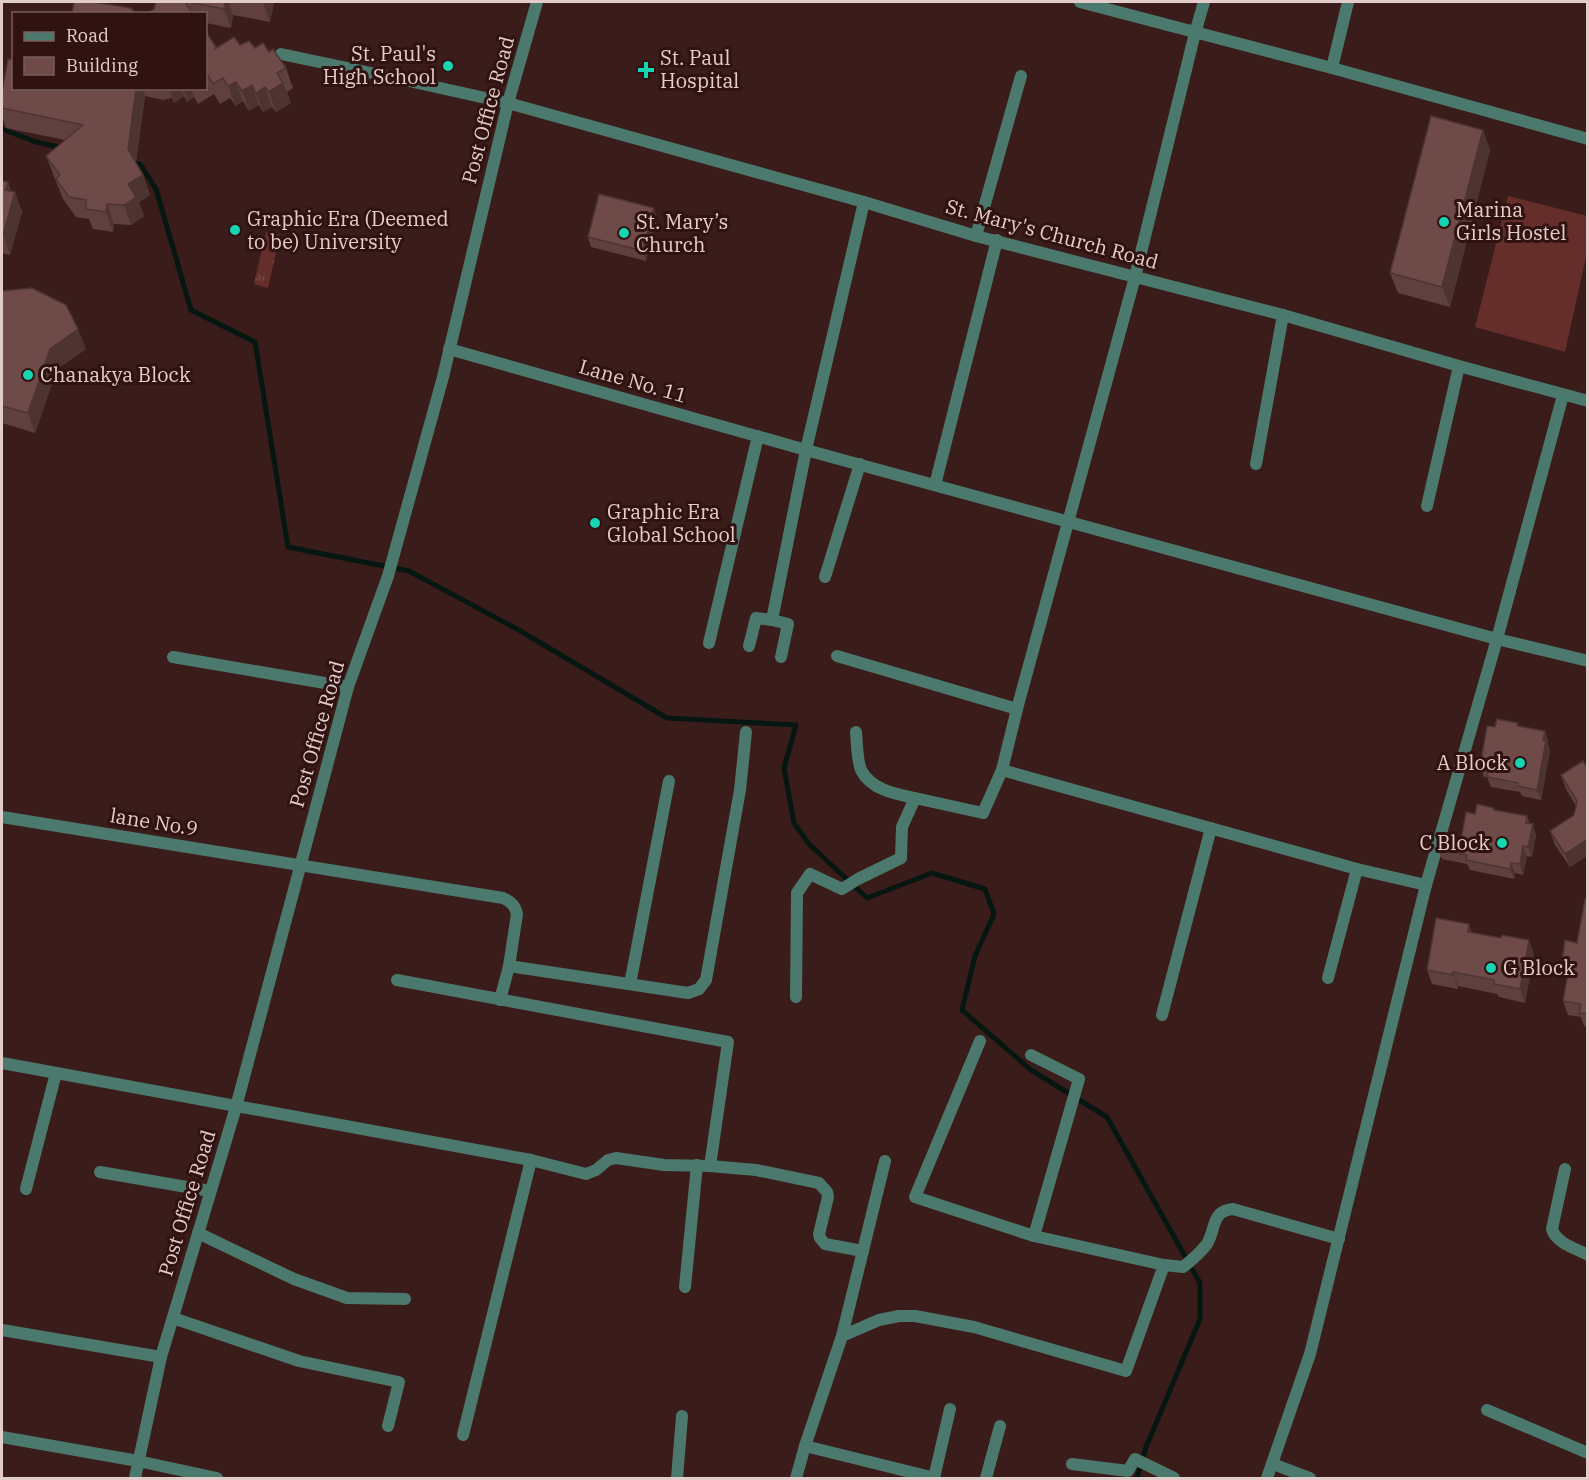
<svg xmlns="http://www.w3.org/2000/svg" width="1589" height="1480" font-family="'IBM Plex Serif',serif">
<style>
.grass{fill:url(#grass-tufts)}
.pitch{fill:#652e2b}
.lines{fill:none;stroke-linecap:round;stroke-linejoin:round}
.stream{stroke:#061712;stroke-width:5}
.minor{stroke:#4b796d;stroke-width:12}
.wall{fill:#5f403e}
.shaded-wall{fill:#4d3432}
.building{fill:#6e4b48;stroke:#4d3432;stroke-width:1.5}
.poi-dot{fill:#15d5b3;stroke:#301211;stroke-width:2}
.labels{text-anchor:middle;stroke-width:6;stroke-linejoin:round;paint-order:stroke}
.poi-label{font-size:20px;fill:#e2cdca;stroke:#301211;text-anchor:start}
.street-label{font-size:20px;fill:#e2cdca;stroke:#301211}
</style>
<defs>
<pattern id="grass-tufts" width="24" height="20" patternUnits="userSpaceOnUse" patternTransform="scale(1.5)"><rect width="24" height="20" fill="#652e2b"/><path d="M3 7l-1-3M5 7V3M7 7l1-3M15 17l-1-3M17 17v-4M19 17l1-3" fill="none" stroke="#7b4b48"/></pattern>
</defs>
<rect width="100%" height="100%" fill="#3a1c1a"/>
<path class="grass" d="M266,232l14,3 -12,53 -14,-4z"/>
<path class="pitch" d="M1508,196l79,20v37l-22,99 -90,-25z"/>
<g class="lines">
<g class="stream">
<path d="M2,129l34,13 27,6"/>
<path d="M131,162l9,2 16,25 35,121 64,32 33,205 121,24 108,58 150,89 129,7 -12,43 10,55 15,21 58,54 65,-25 53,16 9,25 -19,42 -13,54 69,60 76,47 93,166v36l-54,128 -9,31"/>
</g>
<g class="minor">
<path d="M1080,2l252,66 256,71"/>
<path d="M281,54l128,27 99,22 356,99 112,34 307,79 176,51 129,35"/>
<path d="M1332,68l16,-66"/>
<path d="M976,236l45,-160"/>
<path d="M449,349l357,101 691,189 91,22"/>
<path d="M1256,464l27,-149"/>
<path d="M935,485l62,-245"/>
<path d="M1427,506l32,-140"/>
<path d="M825,577l35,-113"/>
<path d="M709,643l49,-207"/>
<path d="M749,646l7,-28 16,2"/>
<path d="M837,656l180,53"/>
<path d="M173,657l175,30"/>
<path d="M781,657l7,-33 -16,-4 34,-170 58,-248"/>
<path d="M856,732c1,12 1,28 5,38 10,20 35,24 54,28"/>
<path d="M1002,770l355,99 69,16"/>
<path d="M2,817l501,81c9,4 12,8 14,16l-8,52 -9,34"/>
<path d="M509,966l179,27 11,-4 7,-9 34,-190 6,-58"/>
<path d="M1328,978l29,-109"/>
<path d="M397,980l331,62 -18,124"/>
<path d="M630,984l39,-203"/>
<path d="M796,997l1,-104 13,-19 32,15 16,-10 43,-21 1,-31 13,-29 68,15 19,-43 15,-61 118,-432 60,-244 9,-31"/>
<path d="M1162,1015l49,-187"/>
<path d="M1031,1055l48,24 -45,157"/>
<path d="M2,1063l529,97 55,14 10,-4 12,-10 8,-2 48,7 46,1 46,4 63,13 8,9 1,5 -9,37 1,4 5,6 38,7"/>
<path d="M1565,1169l-13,60c4,14 23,19 36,26"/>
<path d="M100,1172l110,19"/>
<path d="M26,1189l30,-116"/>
<path d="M198,1233l96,46 53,19 58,1"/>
<path d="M1164,1265l19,2c9,-7 17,-14 24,-23 9,-15 4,-33 26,-35l106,30"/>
<path d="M685,1287l12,-122"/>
<path d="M173,1318l126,43 100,21 -11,44"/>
<path d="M2,1330l159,27"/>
<path d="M842,1336l37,-16 20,-4h16l59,11 152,44 38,-106 -130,-29 -119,-39 65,-156"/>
<path d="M1487,1410l101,43"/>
<path d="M463,1435l68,-275"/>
<path d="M2,1437l136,24 79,17"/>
<path d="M805,1446l130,32"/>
<path d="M1072,1464l56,7 7,-12 39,19"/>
<path d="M1273,1464l37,14"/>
<path d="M135,1478l26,-121 75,-250 112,-420 40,-111 55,-199 65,-274 29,-101"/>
<path d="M677,1478l5,-62"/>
<path d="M796,1478l9,-32 37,-110 43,-175"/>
<path d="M934,1478l16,-69"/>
<path d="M986,1478l14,-52"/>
<path d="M1267,1478l43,-124 116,-469 71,-246 66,-244"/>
</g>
</g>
<g class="wall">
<path d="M156,2h118l-4,20 -37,-7 -2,13 -25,-5v-9h-61l9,-5z"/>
<path d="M206,32l10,17 24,-4 29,7 17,16 7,20 -6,4 4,11 -15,9 -4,-5 -9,5 -4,-7 -10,6 -6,-10 -7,5 -6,-8 -10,6 -6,-10 -16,10 -4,-7 -7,5 -3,-6 -10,7 -2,-5 -9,2 -18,-4 -9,66 7,13 7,20 -11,7 5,14 -13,9 -17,-1 -1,8 -20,-3 -4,-10 -13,-2 -13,-18 -17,-43 19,-16 -59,-12 -4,-12v-25l12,-3h192z"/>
<path d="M1483,130l7,20 -40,157 -52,-14 -8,-20z"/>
<path d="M2,181l6,1 3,9 4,1 7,20 -12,43 -8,-2z"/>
<path d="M657,218l-11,43 -55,-14 -3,-10z"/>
<path d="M2,291l84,58 -29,20 -22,64 -33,-10z"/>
<path d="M1518,723l1,3 26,5 3,10v4l2,6 -9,49 -19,-4 -2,-4 -29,-5 -4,-10h-3l-4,-10 15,-40z"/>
<path d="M1587,767v89l-17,11 -15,-22 -5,-14 24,-16 2,-9 -10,-17 -5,-14z"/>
<path d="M1494,808l1,2 32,6 3,8 6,11 -4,22 -5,-1 -4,19 -8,-2 -1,6 -44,-9 -3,-6 -25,-5 -4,-10 23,-9 14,-26z"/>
<path d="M1587,899v128l-3,-1 -3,-9 -13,-2 -5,-14 5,-26h-1l-5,-14 15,-18z"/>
<path d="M1472,933l62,21 -9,49 -26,-6 -2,-3 -39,-8v3l-26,-5 -5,-14z"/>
</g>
<g class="shaded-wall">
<path d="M225,2h4l4,13 -2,13 -7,-19z"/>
<path d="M263,2h11l-4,20z"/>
<path d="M236,82l7,19 -7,5 -8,-20z"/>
<path d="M283,83l8,20 -15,9 -7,-20z"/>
<path d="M252,85l7,20 -10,6 -7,-20z"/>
<path d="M265,87l7,20 -9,5 -7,-19z"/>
<path d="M136,88h7l2,8 -10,73 -7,-20z"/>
<path d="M169,88h12l3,8 -10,7z"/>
<path d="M183,88h8l3,9 -7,5z"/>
<path d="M1483,130l7,20 -40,157 -8,-20z"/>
<path d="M143,175l7,20 -11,7 5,14 -13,9 -7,-20 4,-21z"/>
<path d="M8,182l5,16 2,-6 7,20 -12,43 -7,-20 2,-45z"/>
<path d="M107,204l7,20 -1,8 -7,-20z"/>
<path d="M654,208l3,10 -11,43 -3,-10z"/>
<path d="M78,329l8,20 -29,20 -22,64 -7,-20 22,-64z"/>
<path d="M1545,731l3,10v4l2,6 -9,49 -4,-10z"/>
<path d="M1533,824l3,11 -4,22 -4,-10z"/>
<path d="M1585,841l2,6v9l-17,11 -5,-13z"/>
<path d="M1523,846l4,10 -4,19 -3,-11z"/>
<path d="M1511,863l4,10 -1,6 -4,-10z"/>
<path d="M1469,924l5,14 -6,-6z"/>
<path d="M1529,940l5,14 -9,49 -5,-14z"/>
<path d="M1453,972l5,14v3l-5,-14z"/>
</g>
<g class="building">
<path d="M74,2h19l38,6 5,6h-64z"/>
<path d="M156,2h29l8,12h-48l9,-5z"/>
<path d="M189,2h36l-1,7z"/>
<path d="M206,32l10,15 -1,2 19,-12 6,8 9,-4 6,7 8,-5 6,9 4,-3 13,19 -9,5 6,10 -14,9 -4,-5 -9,6 -4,-8 -10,6 -6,-9 -8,4 -5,-8 -10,6 -6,-10 -1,1z"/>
<path d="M8,59l6,1v28h122l-8,61 15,26 -15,9 8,13 -12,8 -17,-1 -1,8 -20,-3v-9l-17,-3 -13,-18 4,-4 -14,-19 37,-31 -81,-17v-17z"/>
<path d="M1431,116l52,14 -41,157 -52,-14z"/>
<path d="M2,181l6,1 -3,8 10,2 -12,43h-1z"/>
<path d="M599,194l55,14 -11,43 -55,-14z"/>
<path d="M32,288l34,17 12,24 -28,20 -22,64 -26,-7v-115z"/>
<path d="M1497,719l21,4 -1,3 28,5 -2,9 3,1 -9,49 -19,-4v-3l-31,-6 2,-9 -9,-1 7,-41 8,1z"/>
<path d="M1583,761l4,6v74h-2l-20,13 -15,-23 24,-16 3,-14 -16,-26z"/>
<path d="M1477,804l17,4v2l33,6 -1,7 7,1 -5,23 -5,-1 -3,18 -9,-1 -1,6 -44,-9 1,-5 -29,-6 4,-12 19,3 5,-28 9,2z"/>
<path d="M1585,899h2v115l-8,-1 2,-9 -18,-3 7,-38 -8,-2 3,-21 12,3z"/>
<path d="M1436,918l33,6 -1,8 33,6 1,-3 27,5 -9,49 -26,-5v-4l-41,-8v3l-26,-5z"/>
</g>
<g class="poi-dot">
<circle cx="448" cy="66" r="6"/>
<path d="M643 61h6v6h6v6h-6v6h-6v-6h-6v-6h6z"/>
<circle cx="1444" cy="222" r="6"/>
<circle cx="235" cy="230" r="6"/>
<circle cx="624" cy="233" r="6"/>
<circle cx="28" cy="375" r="6"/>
<circle cx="595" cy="523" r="6"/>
<circle cx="1520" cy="763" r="6"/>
<circle cx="1502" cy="843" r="6"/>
<circle cx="1491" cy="968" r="6"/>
</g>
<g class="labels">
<g class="poi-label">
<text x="436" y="61" text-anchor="end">St. Paul's<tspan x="436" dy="23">High School</tspan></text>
<text x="660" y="65">St. Paul<tspan x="660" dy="23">Hospital</tspan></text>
<text x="1456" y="217">Marina<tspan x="1456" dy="23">Girls Hostel</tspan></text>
<text x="247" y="226">Graphic Era (Deemed<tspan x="247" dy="23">to be) University</tspan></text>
<text x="636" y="229">St. Mary’s<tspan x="636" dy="23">Church</tspan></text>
<text x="40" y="382">Chanakya Block</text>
<text x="607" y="519">Graphic Era<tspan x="607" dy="23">Global School</tspan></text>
<text x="1508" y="770" text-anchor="end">A Block</text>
<text x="1490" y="850" text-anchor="end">C Block</text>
<text x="1503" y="975">G Block</text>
</g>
<g class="street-label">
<text transform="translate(488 110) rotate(-75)" y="7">Post Office Road</text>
<text transform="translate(1052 234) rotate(15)" y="7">St. Mary's Church Road</text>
<text transform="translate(633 381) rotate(16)" y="7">Lane No. 11</text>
<text transform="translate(317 734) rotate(-74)" y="7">Post Office Road</text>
<text transform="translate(154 822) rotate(9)" y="7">lane No.9</text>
<text transform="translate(187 1203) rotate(-73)" y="7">Post Office Road</text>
</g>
</g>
<rect width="1589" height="1480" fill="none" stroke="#e2cdca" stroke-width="6"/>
<rect x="12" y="12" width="195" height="78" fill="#301211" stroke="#775d5b" stroke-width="1.5"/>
<rect x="24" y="32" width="30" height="9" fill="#4b796d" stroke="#775d5b" stroke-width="1.5"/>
<text x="66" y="42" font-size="18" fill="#e2cdca">Road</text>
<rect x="24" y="57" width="30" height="18" fill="#6e4b48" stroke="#775d5b" stroke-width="1.5"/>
<text x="66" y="72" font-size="18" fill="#e2cdca">Building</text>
</svg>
